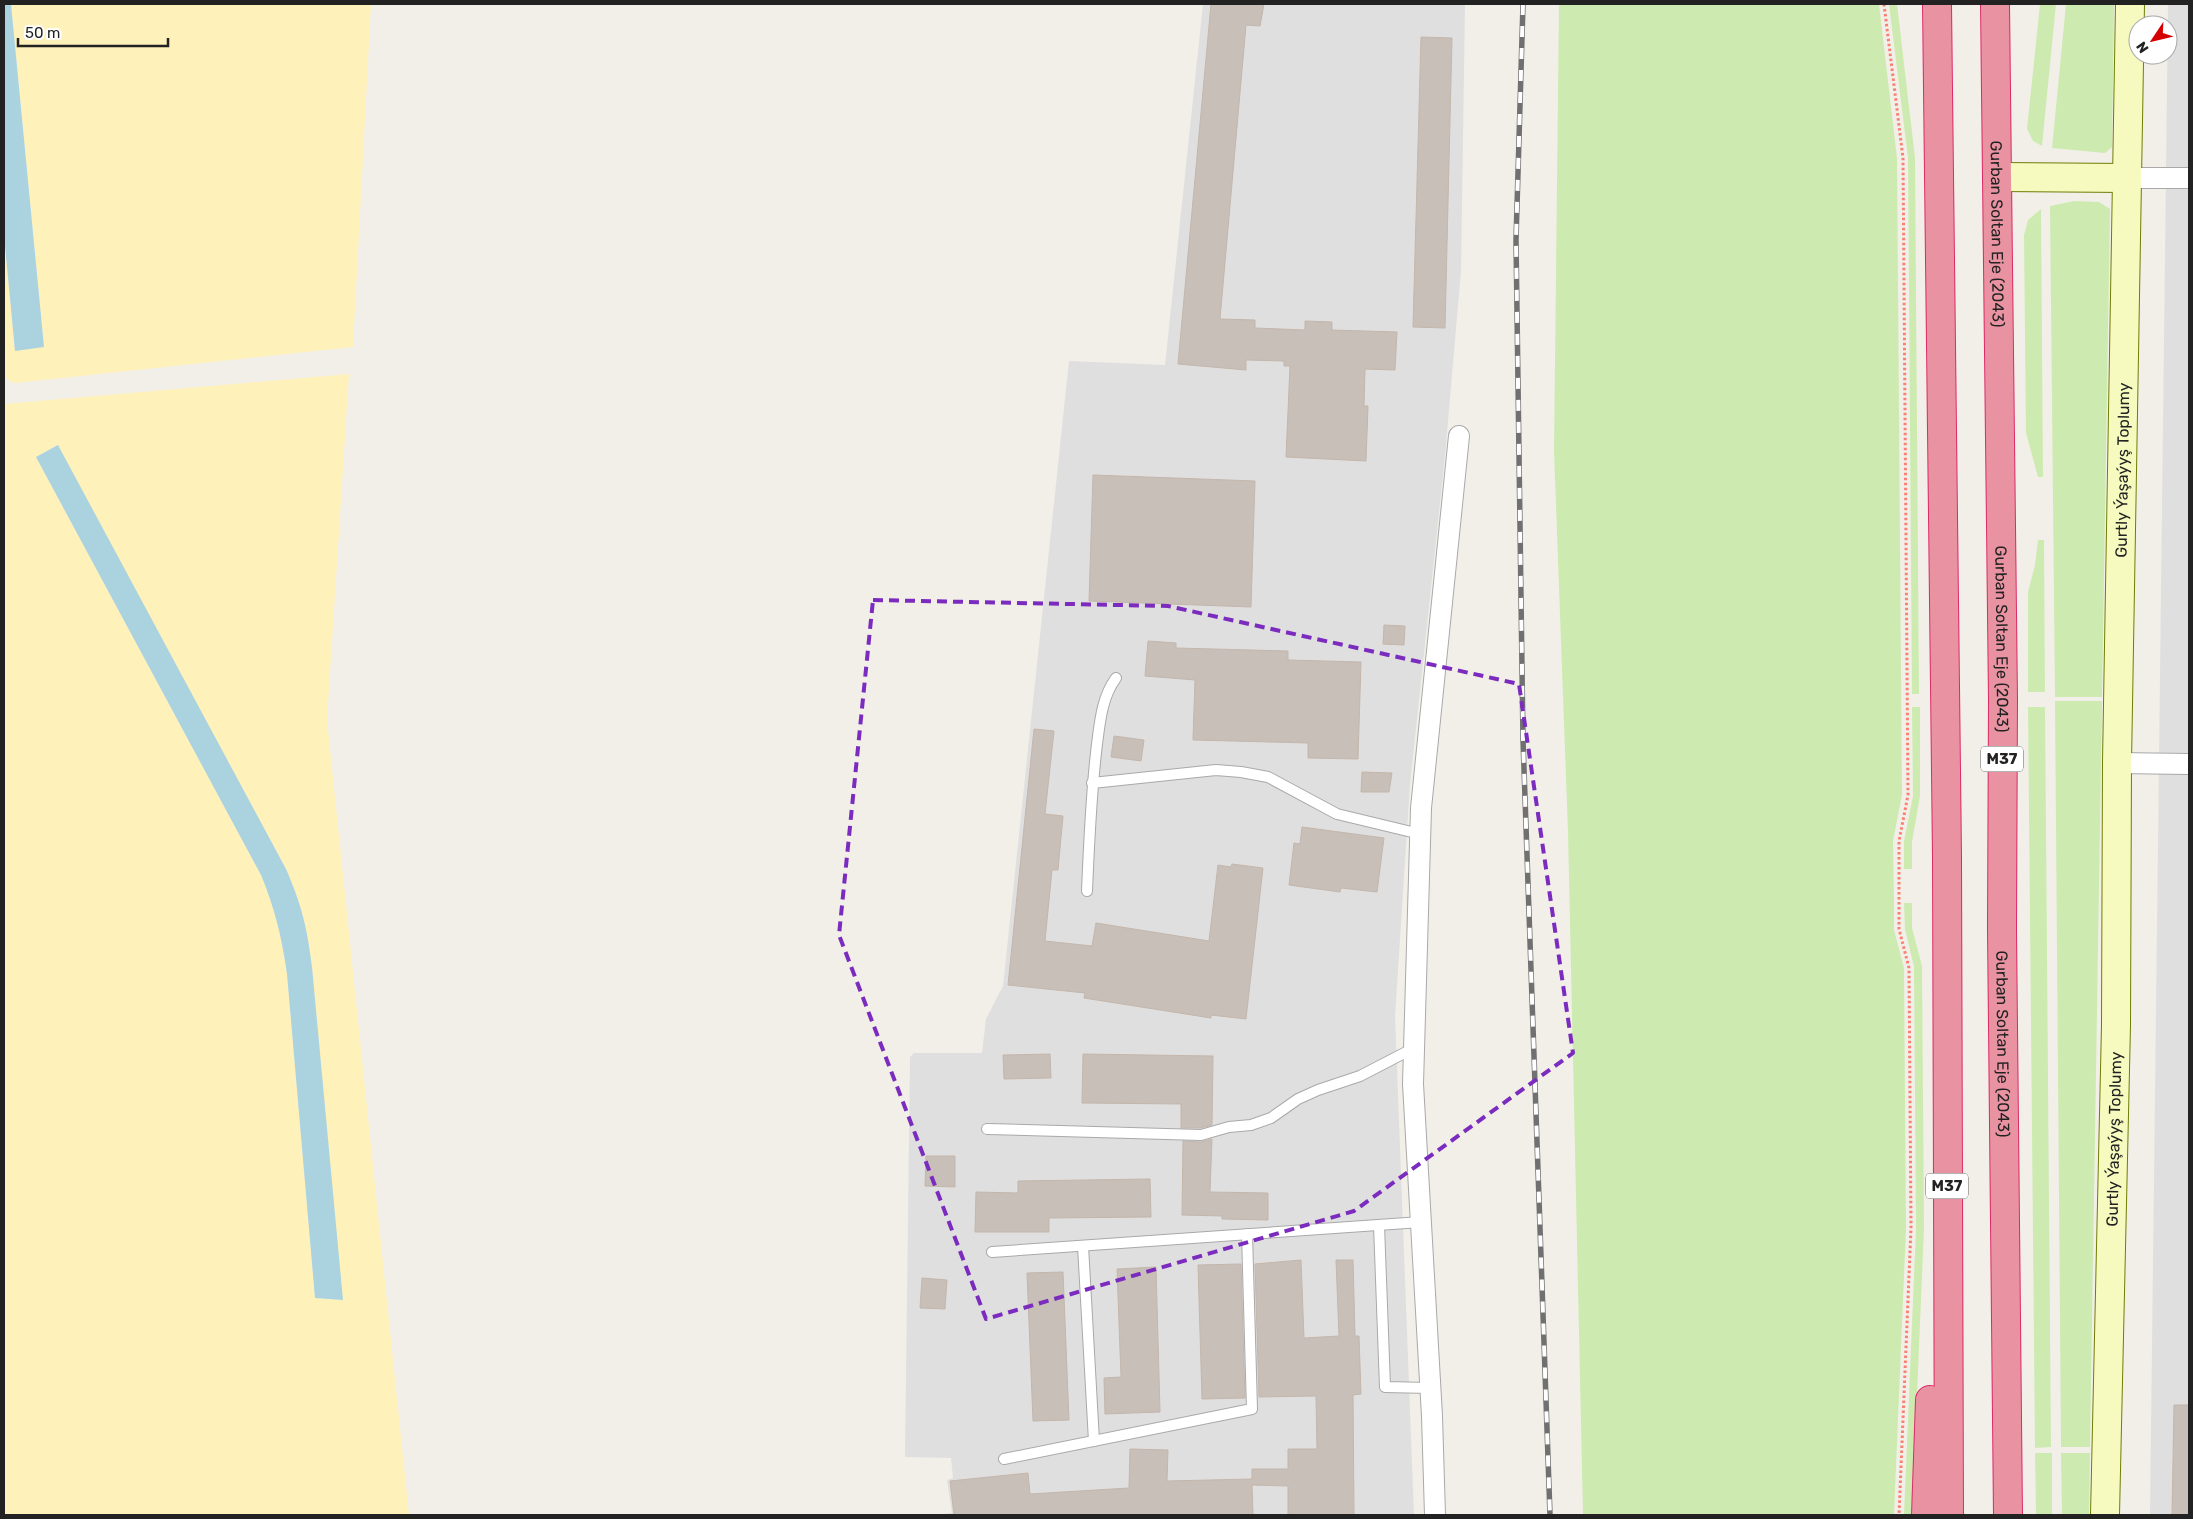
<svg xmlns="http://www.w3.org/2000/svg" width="2193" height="1519" font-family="Rubik,sans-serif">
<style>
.residential{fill:#e0dfdf}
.grass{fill:#cdebb0}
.sand{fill:#fff1ba;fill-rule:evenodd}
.water{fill:#aad3df}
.building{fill:#c7bfb8;stroke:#c4b6ab}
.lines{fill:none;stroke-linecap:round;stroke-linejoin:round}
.lane-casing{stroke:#a9a9a9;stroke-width:12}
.street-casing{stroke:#a9a9a9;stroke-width:22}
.secondary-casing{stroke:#707d05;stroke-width:30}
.highway-casing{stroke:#dc2a67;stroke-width:30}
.path{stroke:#fa8072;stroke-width:3;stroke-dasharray:2.5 2.5;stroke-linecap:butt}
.lane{stroke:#fff;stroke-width:10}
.street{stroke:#fff;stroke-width:20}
.secondary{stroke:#f7fabf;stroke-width:28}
.highway{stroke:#e892a2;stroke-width:28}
.rail-casing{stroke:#707070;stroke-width:5.5}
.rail{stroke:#fff;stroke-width:4;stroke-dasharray:11;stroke-linecap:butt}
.marked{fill:none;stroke:#7b2cbf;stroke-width:4;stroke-dasharray:10 6;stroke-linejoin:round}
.labels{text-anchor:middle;stroke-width:4.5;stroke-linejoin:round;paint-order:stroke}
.shield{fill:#fff;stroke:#646464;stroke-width:1}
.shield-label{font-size:15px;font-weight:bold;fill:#222}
.street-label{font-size:16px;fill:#222;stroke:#fff}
</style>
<rect width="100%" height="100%" fill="#f2efe9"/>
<g class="residential">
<path d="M1203,4h262l-4,267 -16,185 -35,329 -15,231 19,499h-479l17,-2 -5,-33 6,-2 -2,-20 -46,-1 5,-400 4,-4h68l4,-34 17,-33 66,-625 96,4z"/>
<path d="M2168,4h21v1511h-39z"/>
</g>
<g class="grass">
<path d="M1559,4h320l18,154 5,637 -9,46 1,62v27l10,38 2,260 -12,287h-311l-15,-683 -14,-381z"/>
<path d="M1889,4h8l18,154 4,536h-7l-4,-536z"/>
<path d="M2040,4h16l-14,142 -9,-5 -6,-12z"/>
<path d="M2066,4h48l-2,143 -7,6 -53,-5z"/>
<path d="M2074,201l25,1 11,7 -8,488h-47l-5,-491z"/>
<path d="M2041,209l2,268h-5l-12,-44 -2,-198 4,-15z"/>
<path d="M2038,540h6l1,152h-17v-100l7,-27z"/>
<path d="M2055,701h47l-12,746h-29z"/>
<path d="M1912,707h8v89l-8,46v27h-8v-28l9,-45z"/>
<path d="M2028,707h17l6,740 -16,1z"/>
<path d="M1904,903h8v25l10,38 2,262 -12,287h-8l12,-287 -2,-261 -9,-38z"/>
<path d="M2035,1453h17v62h-16z"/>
<path d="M2061,1453h29l-1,62h-27z"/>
</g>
<g class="sand">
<path d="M11,4h360l-18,343 -338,36 -6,-2 -5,-6v-140l11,115 29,-3z"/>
<path d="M349,374l-22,346 82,795h-405v-1111zM57,445l229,424c16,37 21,58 26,98l30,333 -27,-2 -28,-324c-5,-36 -12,-65 -26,-99l-225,-418z"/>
</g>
<g class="water">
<path d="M4,4h7l33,343 -29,4 -11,-116z"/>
<path d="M58,445l228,424c16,37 21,58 26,98l31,333 -28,-2 -28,-324c-5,-36 -12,-65 -26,-99l-225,-418z"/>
</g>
<g class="building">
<path d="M1211,4h53l-4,22 -14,-1 -26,294 35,1v8l50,2v-9l27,1v8l65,2 -2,38 -30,-1 -1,37h4l-2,55 -80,-4 4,-91h-6v-5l-38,-1v10l-68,-6z"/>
<path d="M1421,37l31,1 -7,290 -32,-1z"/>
<path d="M1093,475l162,6 -4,126 -162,-6z"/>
<path d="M1384,625l21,1 -1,19 -21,-1z"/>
<path d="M1148,641l28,2v5l112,3v9l73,2 -3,97 -50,-1v-15l-115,-3 2,-60 -50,-4z"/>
<path d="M1034,729l20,2 -9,83 18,2 -5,54h-6l-7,71 47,5 4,-23 113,18 9,-76 13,2 1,-3 31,4 -17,151 -35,-4v3l-127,-20 1,-5 -77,-8z"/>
<path d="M1114,736l30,4 -3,21 -30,-4z"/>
<path d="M1362,772l30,1 -3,19h-28z"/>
<path d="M1302,827l82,11 -7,54 -36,-4 -1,4 -51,-7 5,-42 6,1z"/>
<path d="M1050,1054l1,24 -47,1 -1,-24z"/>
<path d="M1083,1054l130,2 -1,69 -12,3h-19v-24l-99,-1z"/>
<path d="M1212,1139l-2,53 58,1v27l-46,-1v-3l-40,-1 1,-74 18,1z"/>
<path d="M926,1156h29v31l-30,-1z"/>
<path d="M1150,1179l1,38 -102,1v14h-74l1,-40 42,1v-12z"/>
<path d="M1301,1260l3,78 35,-2 -3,-76h17l2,76h4l2,58 -8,1 1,120h-66v-29l-36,-1 1,30h-299l-4,-34 78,-8 2,21 99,-6 1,-39 38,1 -1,31 85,-2v-10h36v-20h29l-1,-53 -57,1 -4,-133z"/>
<path d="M1241,1264l4,134 -43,1 -4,-134z"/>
<path d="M1156,1267l4,145 -55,2 -1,-36 17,-1 -4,-108z"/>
<path d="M1063,1272l6,148 -36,1 -6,-148z"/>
<path d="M922,1278l25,2 -2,29 -25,-1z"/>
<path d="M2174,1405h15v110h-17z"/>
</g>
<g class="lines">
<defs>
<g id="lane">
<path d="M1092,783l124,-13 25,2 27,5 69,37 83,20"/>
<path d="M1087,891c2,-49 4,-98 10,-147 3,-23 5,-47 19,-66"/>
<path d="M987,1129l214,6 28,-8 22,-2 20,-7 27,-19 20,-9 42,-14 54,-28"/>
<path d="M1379,1225l6,162 45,1"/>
<path d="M1083,1246l11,195"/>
<path d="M992,1252l429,-30"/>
<path d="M1004,1459l248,-50 -5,-175"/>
</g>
<g id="street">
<path d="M2127,178h62"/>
<path d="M2117,763l72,1"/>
<path d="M1435,1515l-3,-99 -19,-332 8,-276 38,-372"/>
</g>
<g id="secondary">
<path d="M1997,177l130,1"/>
<path id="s1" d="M2105,1515l11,-490 1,-262 13,-759"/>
</g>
<g id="highway">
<path d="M1937,4l10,853 2,658"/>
<path id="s2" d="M1995,4l8,696 -1,229 6,586"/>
<path d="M1926,1515l4,-115"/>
</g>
</defs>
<use href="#lane" class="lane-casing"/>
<use href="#street" class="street-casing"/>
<use href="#secondary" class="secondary-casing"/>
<use href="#highway" class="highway-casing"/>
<path class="path" d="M1884,4l19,154 5,637 -9,46v88l10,39 2,260 -12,287"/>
<use href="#lane" class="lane"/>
<use href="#street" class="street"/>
<use href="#secondary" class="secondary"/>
<use href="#highway" class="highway"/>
<defs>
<path id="rail" d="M1523,4l-7,236 7,500 27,775"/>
</defs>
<use href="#rail" class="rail-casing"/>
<use href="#rail" class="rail"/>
</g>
<path class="marked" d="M873,600l295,6 351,78 54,369 -219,158 -368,108 -147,-384z"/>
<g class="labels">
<g class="shield">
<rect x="1981" y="746.5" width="42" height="25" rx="4"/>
<rect x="1926" y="1173.5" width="42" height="25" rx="4"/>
</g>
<g class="shield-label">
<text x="2002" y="764">M37</text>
<text x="1947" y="1191">M37</text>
</g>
<g class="street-label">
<text dy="6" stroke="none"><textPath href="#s2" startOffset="230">Gurban Soltan Eje (2043)</textPath></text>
<text dy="6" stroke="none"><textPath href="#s1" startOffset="1045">Gurtly Ýaşaýyş Toplumy</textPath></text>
<text dy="6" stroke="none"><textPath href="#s2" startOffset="635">Gurban Soltan Eje (2043)</textPath></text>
<text dy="6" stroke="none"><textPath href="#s2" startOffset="1040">Gurban Soltan Eje (2043)</textPath></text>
<text dy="6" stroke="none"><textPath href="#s1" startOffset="376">Gurtly Ýaşaýyş Toplumy</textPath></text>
</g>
</g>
<rect width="2193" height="1519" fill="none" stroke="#222222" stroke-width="10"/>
<g transform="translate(2153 40) rotate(235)"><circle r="24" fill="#ffffff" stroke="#a7a7a7"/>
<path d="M0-4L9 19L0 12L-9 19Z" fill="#d40000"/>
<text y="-8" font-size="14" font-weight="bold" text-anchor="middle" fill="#222222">N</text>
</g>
<path d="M18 38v8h150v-8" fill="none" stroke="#222222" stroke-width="2.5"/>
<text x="25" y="38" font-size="15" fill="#222222" stroke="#ffffff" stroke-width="4" paint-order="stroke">50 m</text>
</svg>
